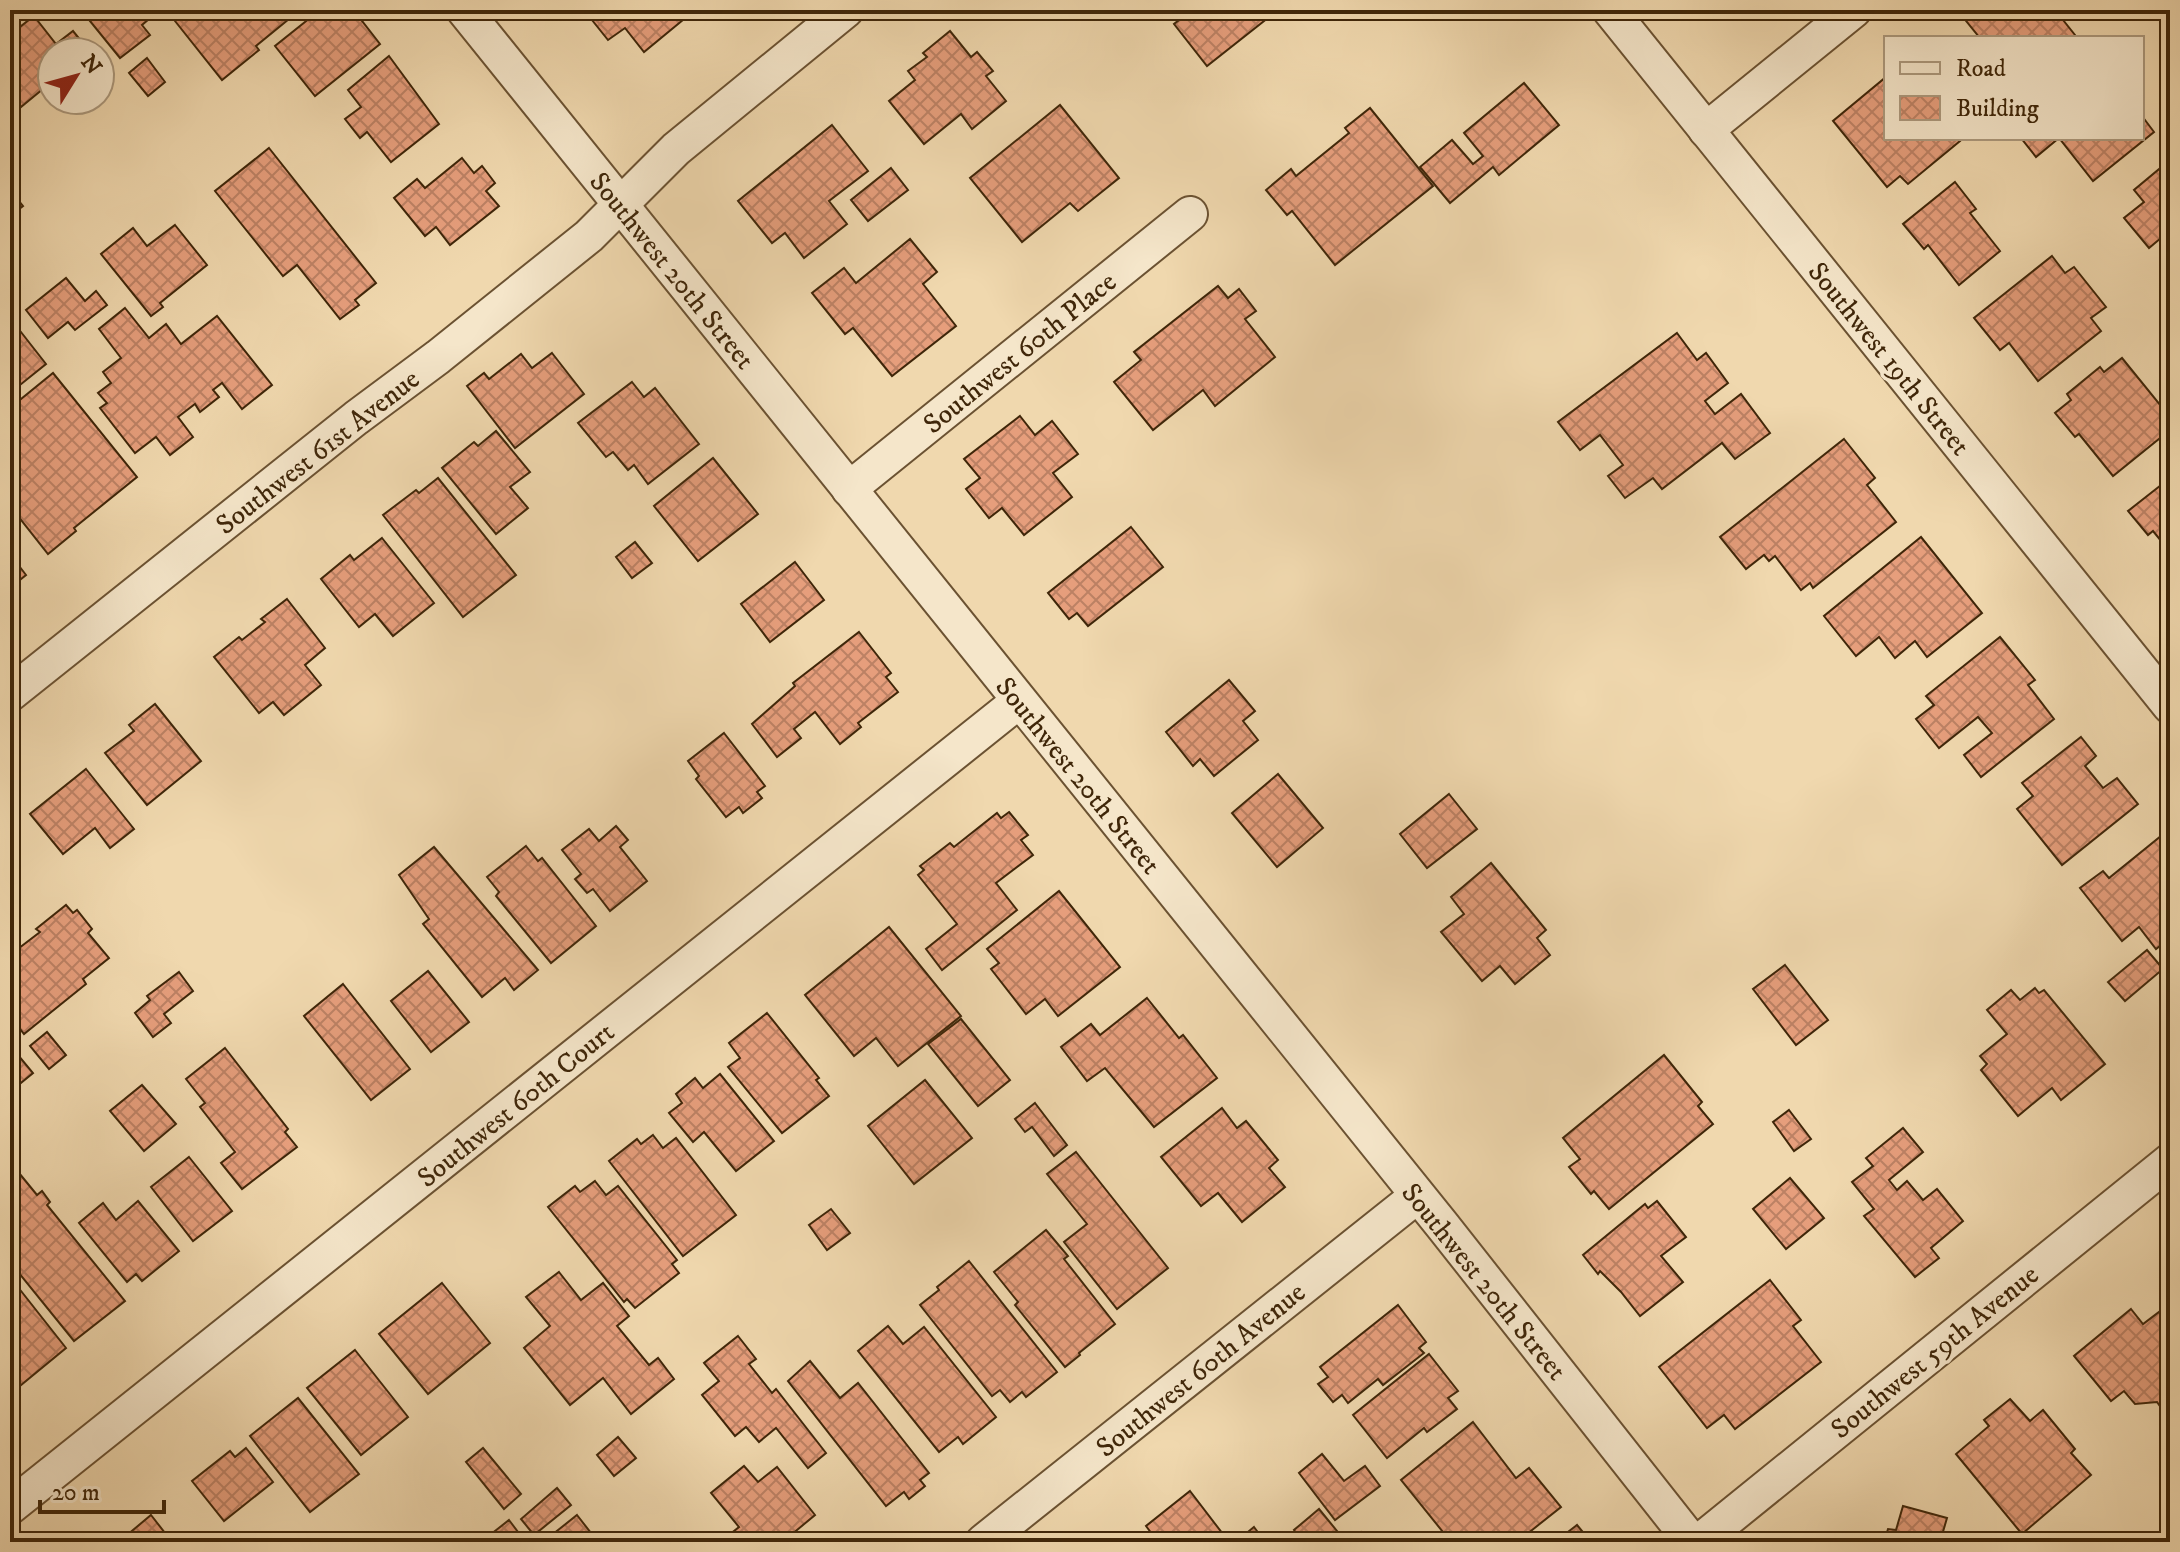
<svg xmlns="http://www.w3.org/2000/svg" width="2180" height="1552" font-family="'IM FELL DW Pica',serif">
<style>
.building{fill:url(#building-cross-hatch);stroke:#3f2609;stroke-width:2}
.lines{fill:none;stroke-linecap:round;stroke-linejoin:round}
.street-casing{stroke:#6b5232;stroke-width:38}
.street{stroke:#f5e6ca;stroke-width:34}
.labels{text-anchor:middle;stroke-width:7;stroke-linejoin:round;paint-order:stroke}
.street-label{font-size:28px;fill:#3f2609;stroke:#f5e6ca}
</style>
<defs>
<pattern id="building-cross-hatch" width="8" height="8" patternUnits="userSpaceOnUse" patternTransform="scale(2)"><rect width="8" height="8" fill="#e69e7c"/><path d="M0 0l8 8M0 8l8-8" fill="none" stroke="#bc8164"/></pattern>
</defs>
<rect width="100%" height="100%" fill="#f0d8ae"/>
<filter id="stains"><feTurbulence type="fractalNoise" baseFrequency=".0025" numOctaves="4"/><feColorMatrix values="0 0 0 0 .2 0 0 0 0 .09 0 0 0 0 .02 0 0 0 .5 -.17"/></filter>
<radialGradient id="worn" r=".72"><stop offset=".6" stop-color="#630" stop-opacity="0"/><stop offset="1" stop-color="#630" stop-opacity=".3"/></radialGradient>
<g class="building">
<path d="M81,10h73l2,3 -14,12 8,10 -30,23z"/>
<path d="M189,10h111l-44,36 3,4 -37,30 -47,-59z"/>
<path d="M320,10h23l6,7 6,-5 25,32 -65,52 -40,-50z"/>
<path d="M584,10h111l-51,42 -19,-24 -17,12z"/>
<path d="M1192,10h86l-71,56 -33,-42z"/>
<path d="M1971,10h84l20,25 -4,3h-94l2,-1 -16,-20z"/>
<path d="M34,16l22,28 17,-13 17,21h-38v36l-3,-4 -28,23 -2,-3 -9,7v-59l10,-8 -9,-10z"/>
<path d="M950,31l21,26 6,-5 16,19 -7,5 20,25 -34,28 -11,-15 -37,30 -35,-43 26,-21 -7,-9 19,-14 -4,-4z"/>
<path d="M389,56l50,68 -48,38 -24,-30 -7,6 -15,-19 16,-12 -13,-17z"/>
<path d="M147,58l18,24 -17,14 -19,-23z"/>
<path d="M100,65l12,14 -12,9z"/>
<path d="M1886,77v61h72l2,3 -52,43 -8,-8 -13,11 -54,-66z"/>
<path d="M1524,83l35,42 -60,50 -6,-8 -43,36 -30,-36 32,-27 21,24 10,-8 -19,-23z"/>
<path d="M61,100h25l-15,12z"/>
<path d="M1060,105l59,73 -41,33 -8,-8 -48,39 -52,-64z"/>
<path d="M1370,108l63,78 -98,79 -43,-54 -5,4 -21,-25 25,-21 5,7 53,-43 -4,-5z"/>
<path d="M2142,116l12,16 -61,49 -34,-43 -23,19 -15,-19h121z"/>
<path d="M832,125l36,46 -39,30 18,23 -43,34 -19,-25 -13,10 -34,-42z"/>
<path d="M269,148l107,135 -21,17 4,5 -19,14 -43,-54 -14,11 -68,-85z"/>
<path d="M462,158l12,15 8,-7 7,9 6,8 -9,8 13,15 -49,39 -14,-18 -11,9 -31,-38 23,-19 8,9z"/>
<path d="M2170,160v74l-2,-2 -19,16 -25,-30 20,-16 -10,-12z"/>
<path d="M891,168l17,22 -40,31 -17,-21z"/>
<path d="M1955,182l21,27 -6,4 30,38 -41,34 -31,-40 -4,4 -21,-25z"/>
<path d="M10,190l13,16 -13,10z"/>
<path d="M175,225l32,40 -47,38 3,4 -12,9 -50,-62 32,-26 14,18z"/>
<path d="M910,239l27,33 -14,12 33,42 -64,50 -39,-48 -8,6 -33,-41 32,-25 12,15z"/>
<path d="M2052,256l13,17 9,-6 32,40 -15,11 10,13 -63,50 -29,-38 -9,7 -26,-32z"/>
<path d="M66,278l19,23 11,-10 11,14 -32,25 -7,-8 -20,16 -22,-28z"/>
<path d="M1218,286l10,12 11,-9 17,22 -11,8 30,38 -60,49 -12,-16 -50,40 -39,-48 27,-22 -7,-8z"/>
<path d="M125,308l24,30 17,-14 15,20 36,-28 55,69 -30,24 -20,-26 -9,7 6,7 -19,15 -5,-8 -17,13 15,20 -23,18 -14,-18 -21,16 -35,-45 7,-5 -9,-10 13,-10 -8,-11 18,-14 -22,-29z"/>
<path d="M10,318l36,46 -26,21 -10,-11z"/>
<path d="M1677,333l20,27 9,-7 22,30 -23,18 10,13 26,-20 29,39 -35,26 -13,-16 -60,46 -9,-11 -28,20 -17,-22 15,-11 -23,-30 -20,15 -22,-28z"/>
<path d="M552,353l32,41 -69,54 -48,-62 17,-13 5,6 32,-25 11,14z"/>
<path d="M2122,358l48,59v13l-57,46 -34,-42 -4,3 -20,-24 16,-13 -4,-6 33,-27 4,5z"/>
<path d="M53,373l84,104 -63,51 2,3 -28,23 -38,-48v-98z"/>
<path d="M632,382l12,15 11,-9 44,56 -51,40 -14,-19 -6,5 -15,-18 -7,5 -28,-34z"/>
<path d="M1020,416l15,19 17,-14 26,33 -25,19 19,24 -48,38 -22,-27 -13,10 -23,-29 14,-11 -16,-19z"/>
<path d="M496,431l34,41 -20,15 18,21 -32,26 -54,-66 32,-26 4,4z"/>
<path d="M1844,439l31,39 -8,7 29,37 -83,66 -3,-5 -9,7 -26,-34 -6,5 -5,-6 -18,14 -26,-32z"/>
<path d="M713,458l45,56 -60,47 -44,-55z"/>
<path d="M438,478l78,97 -53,42 -80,-102 33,-25 3,3z"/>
<path d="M2170,478v74l-17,-21 -5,4 -20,-24z"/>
<path d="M1131,527l32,40 -75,59 -11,-13 -8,6 -21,-26z"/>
<path d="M1921,537l61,76 -55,44 -12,-16 -20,17 -16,-21 -23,19 -32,-40z"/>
<path d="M382,538l52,65 -41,33 -18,-22 -16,13 -38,-48 29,-24 4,5z"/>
<path d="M635,542l17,21 -20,15 -16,-21z"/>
<path d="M10,554l16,21 -16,13z"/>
<path d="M795,562l29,38 -54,42 -29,-38z"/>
<path d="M287,599l38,49 -20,17 16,20 -37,30 -11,-13 -14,11 -45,-56 25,-20 3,3 23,-18 -4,-3z"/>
<path d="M859,632l32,41 -5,4 12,15 -40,31 3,4 -21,17 -25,-32 -21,17 7,9 -24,19 -25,-33 43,-38 -2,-3z"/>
<path d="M2000,637l35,43 -7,5 26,34 -73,58 -17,-22 28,-22 -14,-16 -39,31 -23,-29 18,-14 -8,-9z"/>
<path d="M1229,680l26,31 -12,10 15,19 -44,36 -14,-17 -7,7 -27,-34z"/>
<path d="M155,704l46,57 -54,44 -42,-52 29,-22 -5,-6z"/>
<path d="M724,733l41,53 -8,6 5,6 -19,15 -4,-6 -13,10 -30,-38 3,-3 -11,-15z"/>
<path d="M2081,737l15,19 -11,10 18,22 14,-10 21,26 -76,61 -45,-56 16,-13 -11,-13z"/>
<path d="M86,769l48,60 -24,19 -15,-20 -32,26 -33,-40z"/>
<path d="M1278,774l45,54 -46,39 -45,-54z"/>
<path d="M1449,794l28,35 -50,39 -27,-34z"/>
<path d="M1009,812l19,23 -7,5 12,15 -37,28 21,27 -75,60 -16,-21 31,-25 -39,-49 6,-5 -4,-4 30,-23 4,4 43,-34 4,5z"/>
<path d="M616,826l12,14 -8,7 27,34 -37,30 -17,-22 -6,4 -12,-14 6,-5 -19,-24 27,-21 10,12z"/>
<path d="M2161,836l9,11v16l-5,4 5,7v64l-14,11 -17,-22 -17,14 -42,-53 23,-17 6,7z"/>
<path d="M526,846l12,15 4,-3 54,68 -45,37 -55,-67 3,-4 -12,-15z"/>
<path d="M434,847l104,123 -24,20 -9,-12 -23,19 -59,-73 6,-5 -30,-44z"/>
<path d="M1491,863l55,67 -9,8 13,17 -35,29 -15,-18 -18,15 -41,-49 23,-18 -13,-17z"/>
<path d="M1059,891l61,76 -62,49 -13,-17 -19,15 -35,-45 8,-6 -12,-14z"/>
<path d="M66,905l7,8 4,-3 15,19 -4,4 21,25 -26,21 3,5 -62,50 -14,-18v-10l4,-4 -4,-5v-42l30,-23 -4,-3z"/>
<path d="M889,927l72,89 -63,50 -22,-28 -22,18 -49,-61z"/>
<path d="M2147,950l16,19 -38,32 -17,-19z"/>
<path d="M1785,965l43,55 -32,25 -43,-56z"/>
<path d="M428,971l41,51 -38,30 -40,-51z"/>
<path d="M179,972l14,19 -29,23 7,9 -18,14 -18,-24 15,-13 -3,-4z"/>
<path d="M343,984l67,85 -39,31 -67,-84z"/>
<path d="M2035,988l4,5 5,-3 61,74 -44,36 -9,-12 -34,28 -37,-46 6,-6 -7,-8 27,-22 -20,-24 24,-20 9,10z"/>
<path d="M1147,998l32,40 4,-3 34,43 -63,49 -49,-59 -18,13 -26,-34 30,-23 9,11z"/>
<path d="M767,1013l52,65 -3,2 13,16 -47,37 -54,-66 12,-9 -11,-15z"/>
<path d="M961,1019l49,61 -32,26 -50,-62z"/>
<path d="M47,1032l19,23 -17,14 -19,-23z"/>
<path d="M225,1048l63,81 -3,3 12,15 -55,42 -21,-26 14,-11 -35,-45 5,-4 -19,-24z"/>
<path d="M13,1049l20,24 -23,19v-41z"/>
<path d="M1664,1055l38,47 -4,4 15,18 -104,85 -15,-18 -3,3 -22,-27 11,-8 -17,-21z"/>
<path d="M720,1074l54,67 -38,30 -32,-39 -11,10 -24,-29 13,-10 -6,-9 19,-16 8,10z"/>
<path d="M925,1080l47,58 -58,46 -46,-58z"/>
<path d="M142,1085l34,39 -32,27 -34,-40z"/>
<path d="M1035,1103l32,42 -13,11 -22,-29 -7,5 -10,-13z"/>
<path d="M1222,1108l15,20 9,-7 32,39 -9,8 16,19 -43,35 -24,-29 -17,13 -40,-49z"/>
<path d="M1789,1110l22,29 -17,12 -21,-29z"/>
<path d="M1903,1128l20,24 -34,28 8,10 10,-9 16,19 14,-11 26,32 -32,27 8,10 -24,19 -51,-61 10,-7 -22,-27 21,-16 -7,-8z"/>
<path d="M653,1135l10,13 13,-10 60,77 -53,41 -74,-95 28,-22 4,5z"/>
<path d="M1076,1152l92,116 -51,41 -53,-67 23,-18 -40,-50z"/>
<path d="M189,1157l43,54 -39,30 -42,-54z"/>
<path d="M10,1162l27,33 5,-4 8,11 -3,3 78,96 -51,40 -64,-79z"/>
<path d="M1790,1178l34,40 -38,31 -33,-40z"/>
<path d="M595,1181l11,14 12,-9 59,74 -5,4 7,9 -44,35 -8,-9 -3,3 -76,-95 27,-21 5,6z"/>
<path d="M138,1201l41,50 -37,30 -6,-7 -9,8 -48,-59 24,-20 13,17z"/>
<path d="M1657,1201l29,36 -25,19 22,26 -43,34 -19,-24 -21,-21 -2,3 -15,-19 62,-51 3,4z"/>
<path d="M831,1209l19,24 -23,17 -18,-25z"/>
<path d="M1046,1230l22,26 -4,3 51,65 -36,29 1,2 -15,12 -50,-62 3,-3 -24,-30z"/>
<path d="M969,1261l88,111 -31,25 -4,-5 -12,10 -10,-12 -8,6 -72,-91 19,-15 -2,-3z"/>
<path d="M559,1272l22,28 22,-17 26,33 -12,10 32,39 9,-7 16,21 -43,35 -28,-36 -33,27 -46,-57 26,-22 -24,-29z"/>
<path d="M10,1277l56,71 -51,42 -5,-7z"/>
<path d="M1770,1280l31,40 -8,6 28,36 -86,67 -11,-14 -17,13 -48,-61z"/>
<path d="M442,1283l48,60 -62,51 -49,-60z"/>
<path d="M1398,1305l28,37 -7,6 5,5 -41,32 -5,-6 -30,24 -6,-8 -9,7 -15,-18 10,-7 -8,-10z"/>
<path d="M2131,1309l12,15 16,-12 11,14v77l-8,6 -5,-7 -22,2 -11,-13 -13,10 -37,-45z"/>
<path d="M888,1326l15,18 21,-17 72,90 -33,27 -5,-7 -19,15 -81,-101z"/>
<path d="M738,1336l18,23 -7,5 23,29 4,-4 50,64 -18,15 -32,-40 -17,14 -13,-15 -11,9 -33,-41 17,-14 -15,-18z"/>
<path d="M355,1350l53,67 -47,38 -54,-67z"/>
<path d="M1429,1354l29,37 -10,7 9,11 -30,23 -3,-4 -37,30 -34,-43z"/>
<path d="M810,1361l30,37 18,-15 71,90 -9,7 5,6 -16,13 -5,-7 -18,14 -98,-125z"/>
<path d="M298,1398l61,76 -49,38 -60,-76z"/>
<path d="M2010,1399l20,22 13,-11 32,39 -4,4 20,22 -69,59 -66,-80 33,-28 -5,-6z"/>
<path d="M1473,1422l43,56 13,-10 32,39 -44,35h-66l-50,-62z"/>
<path d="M618,1437l18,21 -22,18 -17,-21z"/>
<path d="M246,1448l27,34 -49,39 -32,-40 38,-30 5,6z"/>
<path d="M483,1448l38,46 -17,15 -38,-47z"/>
<path d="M1322,1454l22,27 21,-15 15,20 -45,34 -36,-47z"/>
<path d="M744,1466l14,16 19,-15 38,48 -30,25 2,2h-61l-2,-3 15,-12 -28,-34z"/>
<path d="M557,1488l14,17 -37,30 -13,-16z"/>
<path d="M1190,1491l39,51h-71l-12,-16z"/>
<path d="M1903,1506l44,12 -7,24h-56l4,-13 8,1z"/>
<path d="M1319,1509l27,33h-43l-9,-12z"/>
<path d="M151,1515l21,27h-54l9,-7z"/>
<path d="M577,1515l21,27h-55z"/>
<path d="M509,1520l15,20 -3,2h-40z"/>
<path d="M1577,1525l14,17h-36z"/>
<path d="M1254,1527l11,15h-29z"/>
<path d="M1361,1532l9,10h-22z"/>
</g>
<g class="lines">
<defs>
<g id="street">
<path d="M464,10l978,1215 250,317"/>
<path d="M1610,10l560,696"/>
<path d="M1706,130l148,-120"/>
<path d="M849,489l341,-275"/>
<path d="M10,694l346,-276 82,-61 151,-121 87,-87 170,-139"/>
<path d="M10,1507l1009,-806"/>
<path d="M983,1542l434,-346"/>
<path d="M1699,1542l471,-381"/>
</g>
</defs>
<use href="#street" class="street-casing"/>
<use href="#street" class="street"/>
</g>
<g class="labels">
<g class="street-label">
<text transform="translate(673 270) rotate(51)" y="10">Southwest 20th Street</text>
<text transform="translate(1019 352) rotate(-39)" y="10">Southwest 60th Place</text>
<text transform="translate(1890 358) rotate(51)" y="10">Southwest 19th Street</text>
<text transform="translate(317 451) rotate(-38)" y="10">Southwest 61st Avenue</text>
<text transform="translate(1079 775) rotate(51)" y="10">Southwest 20th Street</text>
<text transform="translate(515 1104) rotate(-39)" y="10">Southwest 60th Court</text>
<text transform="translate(1485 1281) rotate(51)" y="10">Southwest 20th Street</text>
<text transform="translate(1934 1351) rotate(-39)" y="10">Southwest 59th Avenue</text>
<text transform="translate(1200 1369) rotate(-39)" y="10">Southwest 60th Avenue</text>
</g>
</g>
<rect width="2180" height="1552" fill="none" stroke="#f0d8ae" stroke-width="40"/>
<rect x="12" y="12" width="2156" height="1528" fill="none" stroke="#3f2609" stroke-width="4"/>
<rect x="20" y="20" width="2140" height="1512" fill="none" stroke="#3f2609" stroke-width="2"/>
<rect x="1884" y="36" width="260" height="104" fill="#f5e6ca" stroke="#ac997d" stroke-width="2"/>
<rect x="1900" y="62" width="40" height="12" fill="#f5e6ca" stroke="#ac997d" stroke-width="2"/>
<text x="1956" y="76" font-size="24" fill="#3f2609">Road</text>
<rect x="1900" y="96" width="40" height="24" fill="url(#building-cross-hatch)" stroke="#ac997d" stroke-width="2"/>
<text x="1956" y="116" font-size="24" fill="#3f2609">Building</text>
<g transform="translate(76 76) rotate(53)"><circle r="38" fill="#f5e6ca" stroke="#ac997d" stroke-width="2"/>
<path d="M0-6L14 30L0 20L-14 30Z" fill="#8f2418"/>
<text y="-12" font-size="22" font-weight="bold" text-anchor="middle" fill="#3f2609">N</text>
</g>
<path d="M40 1500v12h124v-12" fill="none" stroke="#3f2609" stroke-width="4"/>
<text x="52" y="1500" font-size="24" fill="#3f2609" stroke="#f5e6ca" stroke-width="6" paint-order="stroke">20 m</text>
<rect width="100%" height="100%" filter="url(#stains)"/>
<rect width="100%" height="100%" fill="url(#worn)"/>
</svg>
